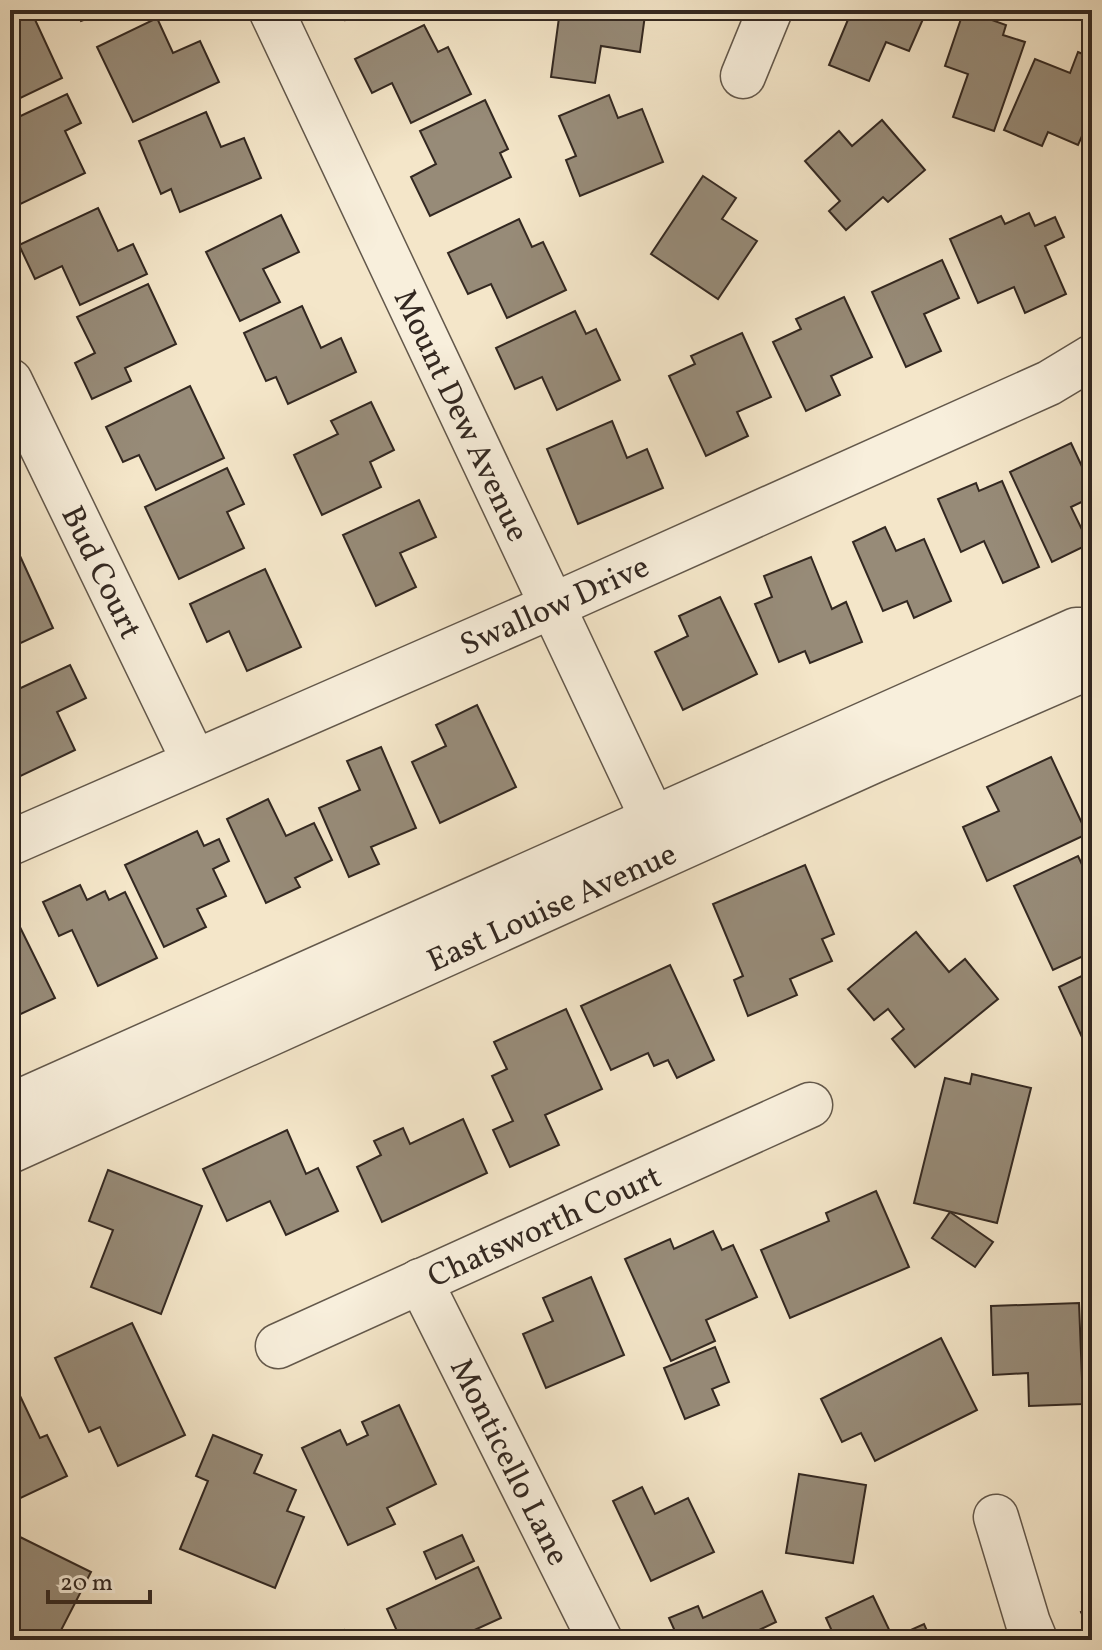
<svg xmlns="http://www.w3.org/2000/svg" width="1102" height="1650" font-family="Vollkorn,serif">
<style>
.building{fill:#978b78;stroke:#332821;stroke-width:2}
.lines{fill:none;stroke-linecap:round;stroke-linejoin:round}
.minor-casing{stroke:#63584b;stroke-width:47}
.minor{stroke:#f8efdc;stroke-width:44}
.labels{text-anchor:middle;stroke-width:8;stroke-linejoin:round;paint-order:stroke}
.street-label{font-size:32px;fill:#332821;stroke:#f8efdc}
</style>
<rect width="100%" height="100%" fill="#f4e6c9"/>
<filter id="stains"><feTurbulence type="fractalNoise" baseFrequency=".0025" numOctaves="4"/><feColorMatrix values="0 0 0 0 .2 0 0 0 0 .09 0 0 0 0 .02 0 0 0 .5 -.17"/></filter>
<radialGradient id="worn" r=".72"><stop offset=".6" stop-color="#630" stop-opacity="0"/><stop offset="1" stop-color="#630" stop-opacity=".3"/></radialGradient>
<g class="building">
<path d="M76,10h34l-29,11z"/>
<path d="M337,10h20l-12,10z"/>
<path d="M560,10h51l34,5 -5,37 -39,-6 -6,37 -44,-6z"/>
<path d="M852,10h75l-18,41 -23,-9 -17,39 -40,-16z"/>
<path d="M964,10l42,15 -3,10 22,7 -31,89 -41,-14 15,-43 -23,-8z"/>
<path d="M31,11l31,67 -52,25v-82z"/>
<path d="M157,18l16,35 27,-12 19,41 -86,40 -36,-75z"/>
<path d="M424,25l14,27 10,-5 23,47 -60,29 -19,-40 -20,10 -17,-34z"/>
<path d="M1078,52l14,6v56l-14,31 -30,-13 -6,14 -38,-16 31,-71 35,14z"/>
<path d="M67,94l14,29 -16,8 20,42 -75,36v-88z"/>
<path d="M609,95l9,23 24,-9 21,53 -83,34 -14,-36 10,-4 -17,-40z"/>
<path d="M485,100l23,49 -8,4 11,24 -81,39 -19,-39 25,-13 -16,-33z"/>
<path d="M206,112l15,35 23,-9 17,40 -81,34 -9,-23 -10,5 -22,-53z"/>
<path d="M882,120l43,50 -37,32 -5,-5 -37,33 -17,-19 11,-10 -35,-40 34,-30 13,15z"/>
<path d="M703,176l33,22 -14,21 35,22 -39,58 -67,-45z"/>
<path d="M98,208l20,43 15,-7 14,30 -67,31 -18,-39 -27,13 -16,-34z"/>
<path d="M1029,213l6,13 20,-9 9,20 -19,9 21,48 -41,19 -11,-26 -36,16 -28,-64 51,-23 4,8z"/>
<path d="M281,215l18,37 -36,17 17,33 -40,19 -34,-69z"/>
<path d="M519,219l13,28 11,-5 23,48 -59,28 -16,-34 -23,10 -20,-41z"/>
<path d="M942,260l17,38 -35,16 17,37 -35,16 -34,-75z"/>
<path d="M148,284l28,60 -51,24 6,13 -39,18 -17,-36 20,-10 -18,-36z"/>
<path d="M844,297l28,60 -41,19 9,19 -34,16 -33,-69 28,-13 -5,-10z"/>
<path d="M302,306l19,42 20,-10 15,34 -68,32 -12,-27 -10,4 -22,-48z"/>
<path d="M575,311l11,23 10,-5 24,51 -63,30 -15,-33 -27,12 -19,-41z"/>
<path d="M742,333l29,64 -34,15 11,24 -42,20 -37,-80 26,-12 -4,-8z"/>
<path d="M190,386l34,72 -68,32 -17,-35 -16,7 -17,-35z"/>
<path d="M371,402l23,48 -24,12 11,25 -59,28 -28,-60 44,-21 -7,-13z"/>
<path d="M612,421l15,37 20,-9 16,39 -85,36 -31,-75z"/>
<path d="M1071,443l21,45v9l-21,10 18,37 -37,18 -42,-90z"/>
<path d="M227,468l17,36 -17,8 17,36 -65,31 -34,-72z"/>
<path d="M1002,481l37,86 -36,16 -19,-42 -23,11 -23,-53 38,-16 3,8z"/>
<path d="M419,500l17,37 -36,16 16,34 -40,19 -33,-71z"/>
<path d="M885,527l11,24 28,-12 27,62 -37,17 -7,-17 -24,10 -30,-69z"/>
<path d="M20,556l33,72 -43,20v-88z"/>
<path d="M811,557l21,52 14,-7 16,40 -52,21 -5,-12 -26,11 -24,-58 17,-7 -8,-21z"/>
<path d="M265,569l36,78 -54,24 -18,-40 -22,11 -17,-38z"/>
<path d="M720,597l37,77 -74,36 -28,-58 33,-16 -9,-20z"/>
<path d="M70,665l16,33 -29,14 18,38 -65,31v-32l2,-2 -2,-5v-49z"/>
<path d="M477,705l39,82 -76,36 -28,-61 34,-16 -10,-21z"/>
<path d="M381,747l35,81 -45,19 8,17 -30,13 -30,-69 41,-18 -13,-29z"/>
<path d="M1051,757l36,77 -100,47 -24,-54 36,-16 -12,-24z"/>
<path d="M268,799l18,37 28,-13 18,37 -37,18 5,9 -34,16 -39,-84z"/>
<path d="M197,831l7,15 15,-7 10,22 -16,8 13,27 -29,13 9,18 -42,20 -39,-82z"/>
<path d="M1078,856l14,30v66l-39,18 -39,-84z"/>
<path d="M805,865l29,69 -12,5 10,22 -42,18 7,16 -49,21 -14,-36 9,-4 -30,-72z"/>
<path d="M80,885l7,15 18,-9 4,9 16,-8 32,66 -59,28 -26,-56 -13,6 -16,-34z"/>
<path d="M14,915l41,83 -45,21v-102z"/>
<path d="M916,932l33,40 16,-13 33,40 -83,68 -23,-28 12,-10 -16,-20 -14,11 -26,-31z"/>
<path d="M670,965l44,95 -37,18 -9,-18 -14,6 -6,-13 -37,17 -30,-64z"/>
<path d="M1092,971v88l-33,-72z"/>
<path d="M566,1009l36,80 -57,26 14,30 -49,22 -17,-37 20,-9 -21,-45 15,-7 -13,-27z"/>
<path d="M972,1074l59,14 -34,135 -83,-20 31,-125 25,6z"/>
<path d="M463,1119l24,54 -105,49 -25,-55 24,-12 -7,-14 29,-13 7,16z"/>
<path d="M287,1130l19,44 12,-6 20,43 -52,24 -16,-34 -43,20 -24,-52z"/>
<path d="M108,1170l94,36 -41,108 -70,-27 22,-57 -24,-9z"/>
<path d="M876,1191l33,76 -119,51 -29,-68 68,-29 -3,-8z"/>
<path d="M950,1212l43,30 -18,25 -43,-29z"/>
<path d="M713,1231l9,19 11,-5 24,52 -51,23 9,21 -44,20 -46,-102 45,-20 4,10z"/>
<path d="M591,1277l33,78 -78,33 -23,-54 30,-13 -10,-23z"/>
<path d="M1079,1303l4,101 -54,2 -1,-33 -35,2 -2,-69z"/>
<path d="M132,1323l53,112 -67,31 -18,-39 -11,5 -34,-74z"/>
<path d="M941,1338l36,72 -102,51 -14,-28 -19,9 -21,-43z"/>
<path d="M715,1347l14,35 -17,7 7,16 -34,14 -21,-51z"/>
<path d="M12,1379l28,59 7,-3 20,41 -57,27v-123z"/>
<path d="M399,1405l37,79 -49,24 8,16 -47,21 -46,-97 38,-18 7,15 21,-10 -6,-13z"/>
<path d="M213,1435l49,20 -8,18 42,17 -9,21 17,6 -29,71 -95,-39 28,-68 -12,-5z"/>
<path d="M799,1474l67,11 -13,78 -67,-10z"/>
<path d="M642,1487l13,27 33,-16 26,54 -63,29 -38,-80z"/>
<path d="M462,1535l12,26 -38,18 -12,-27z"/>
<path d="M20,1537l71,35 -35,68h-46v-84z"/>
<path d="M478,1567l23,51 -31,14 4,8h-73l-14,-31z"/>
<path d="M762,1591l14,31 -19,9 5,9h-83l-10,-22 29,-12 5,12z"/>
<path d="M873,1596l20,42 31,-14 7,16h-95l-10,-22z"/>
<path d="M1092,1607v28l-11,-23z"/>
<path d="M344,1630l5,10h-26z"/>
</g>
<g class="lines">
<defs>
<g id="minor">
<path id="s1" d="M271,10l382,809"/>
<path d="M743,76l27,-66"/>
<path id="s2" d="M10,381l184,380"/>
<path id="s3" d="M10,843l542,-237 497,-223 43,-26"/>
<path d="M10,1106l1066,-476h16"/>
<path id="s4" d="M10,1151l863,-390 216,-94 3,-3"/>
<path id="s5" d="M420,1281l180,359"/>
<path id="s6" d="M278,1346l532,-241"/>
<path d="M996,1517l32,106 7,17"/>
</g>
</defs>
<use href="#minor" class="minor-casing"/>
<use href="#minor" class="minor"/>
</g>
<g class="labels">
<g class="street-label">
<text dy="11" stroke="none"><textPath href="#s1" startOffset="448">Mount Dew Avenue</textPath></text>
<text dy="11" stroke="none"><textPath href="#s2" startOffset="212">Bud Court</textPath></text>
<text dy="11" stroke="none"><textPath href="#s3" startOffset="594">Swallow Drive</textPath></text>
<text dy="11" stroke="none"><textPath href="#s4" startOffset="594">East Louise Avenue</textPath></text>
<text dy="11" stroke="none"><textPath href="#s6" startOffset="292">Chatsworth Court</textPath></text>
<text dy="11" stroke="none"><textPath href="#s5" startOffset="202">Monticello Lane</textPath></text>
</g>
</g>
<rect width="1102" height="1650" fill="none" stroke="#f4e6c9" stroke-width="40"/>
<rect x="12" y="12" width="1078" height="1626" fill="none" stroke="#332821" stroke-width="4"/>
<rect x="20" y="20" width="1062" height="1610" fill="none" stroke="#332821" stroke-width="2"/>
<path d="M48 1590v12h102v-12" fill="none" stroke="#332821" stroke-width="4"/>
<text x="60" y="1590" font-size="24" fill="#332821" stroke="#f8efdc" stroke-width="6" paint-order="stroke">20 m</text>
<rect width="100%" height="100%" filter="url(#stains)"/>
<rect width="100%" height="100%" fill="url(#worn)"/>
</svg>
